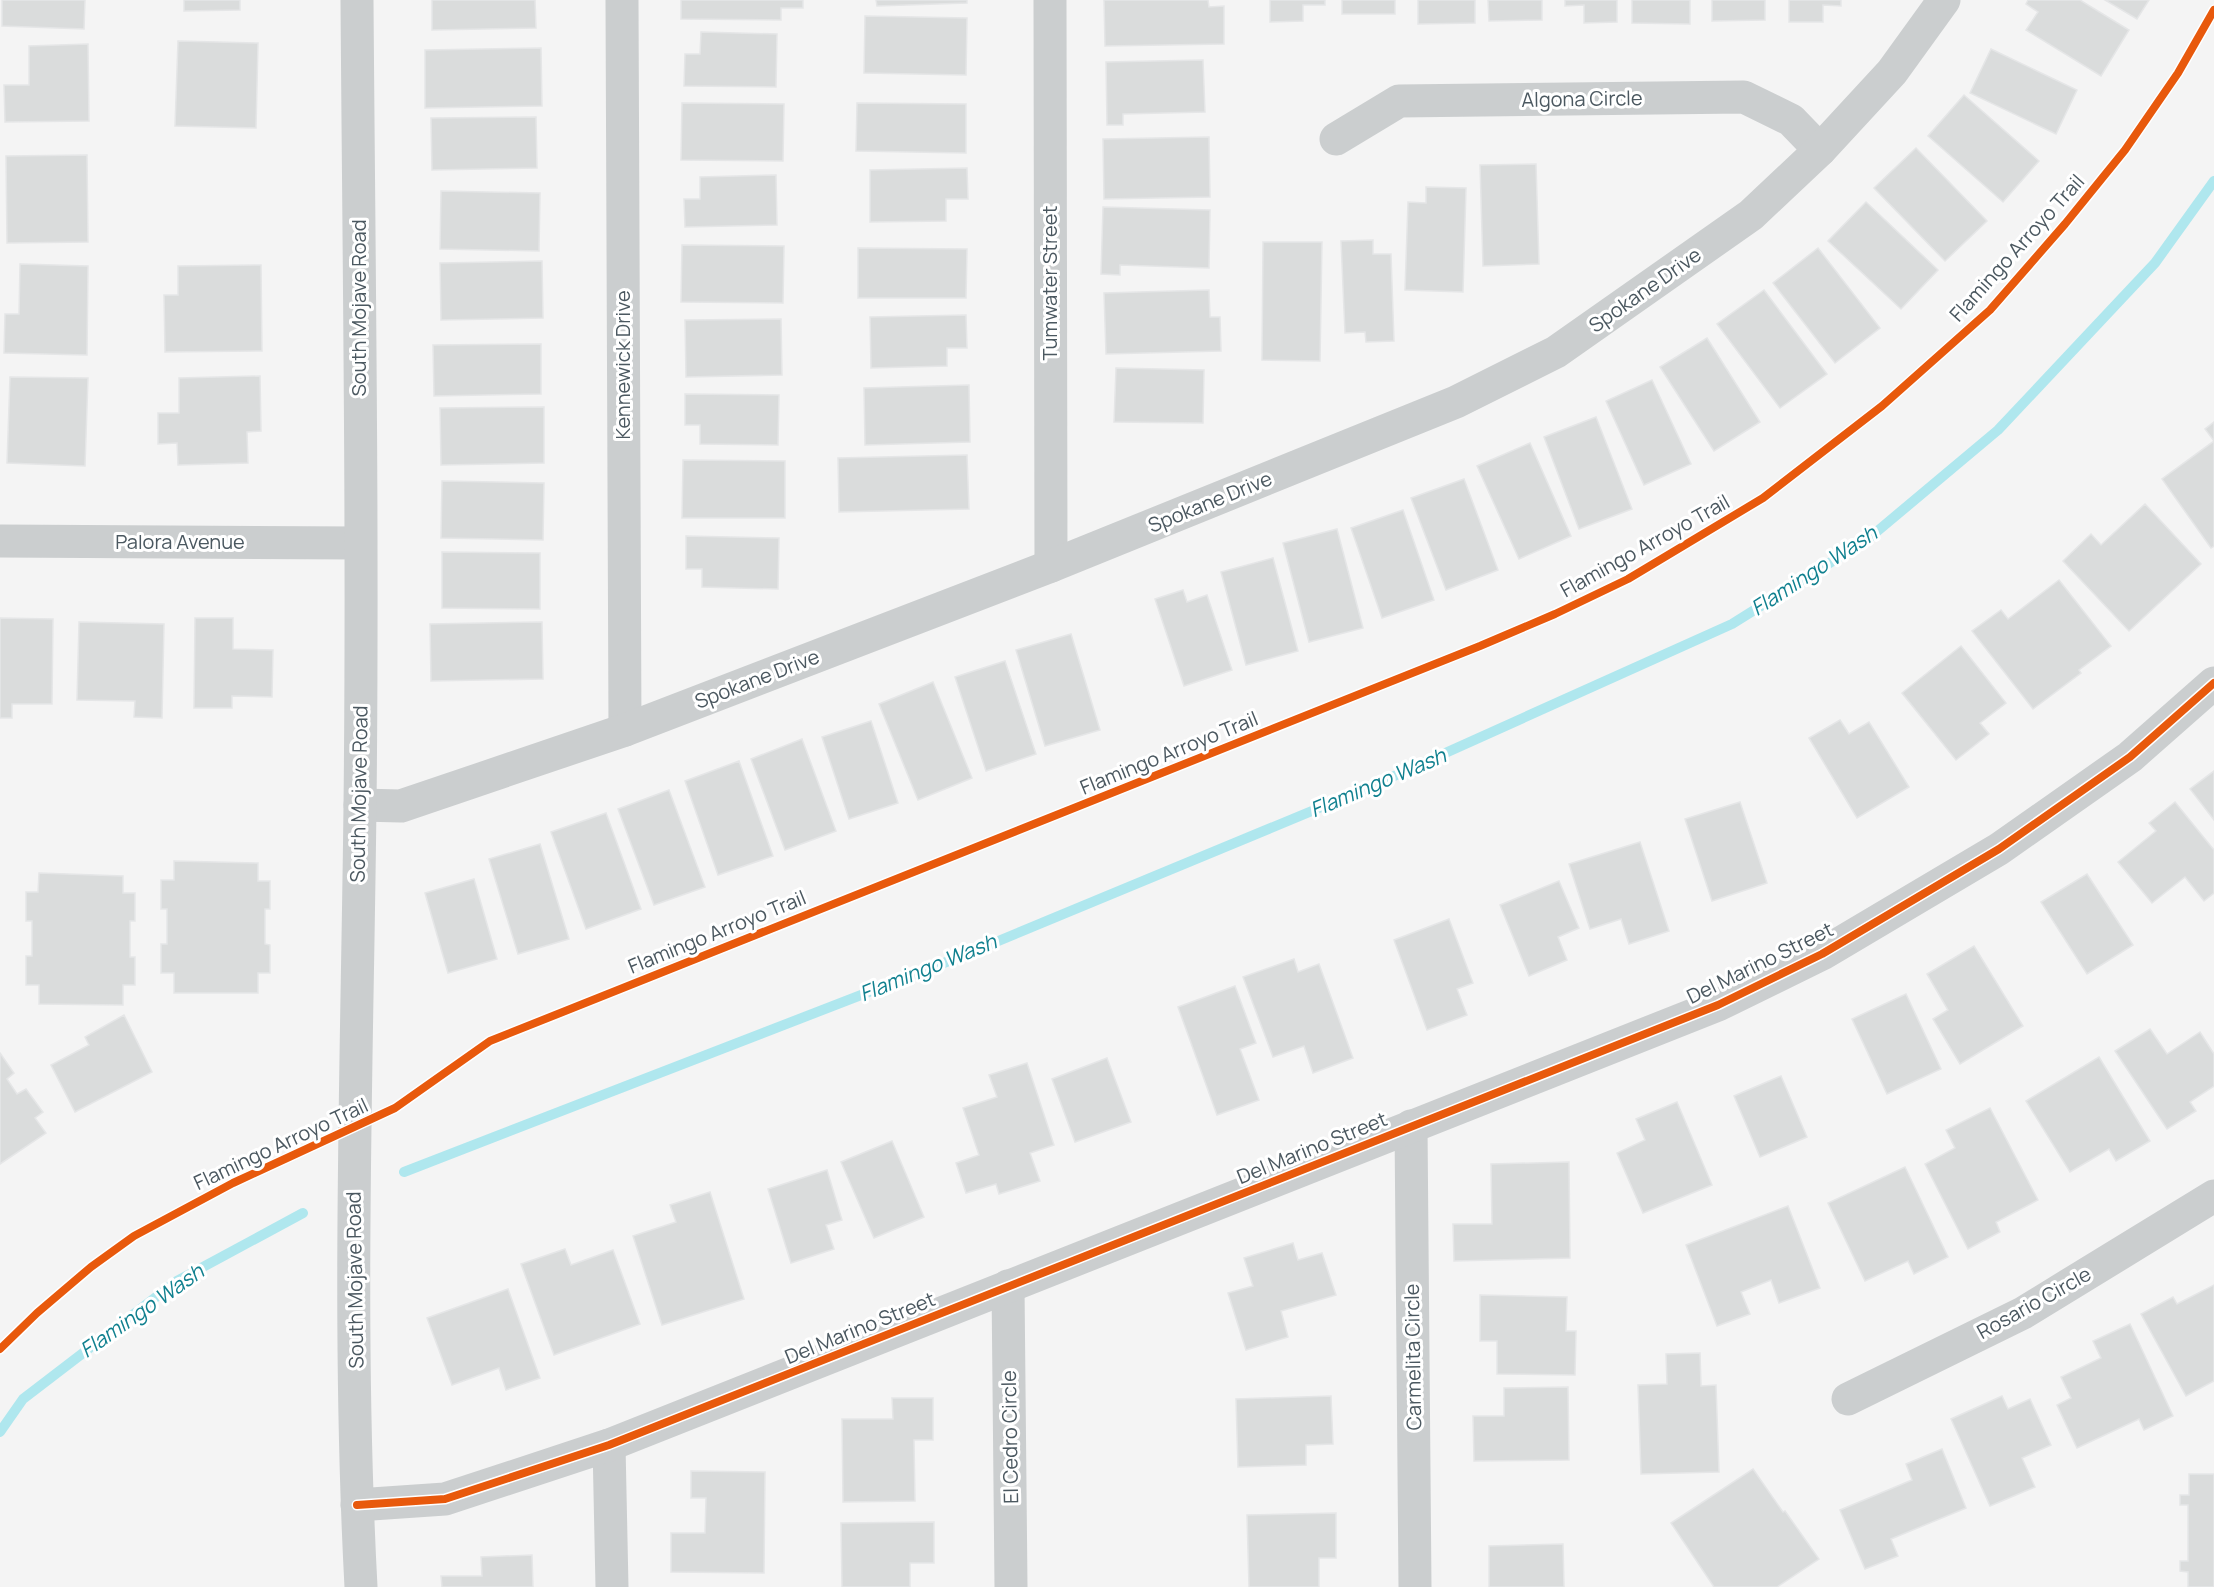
<svg xmlns="http://www.w3.org/2000/svg" width="2214" height="1587" font-family="Manrope,sans-serif">
<style>
.lines{fill:none;stroke-linecap:round;stroke-linejoin:round}
.stream{stroke:#afe7ee;stroke-width:10}
.building{fill:#dadcdc;stroke:#e5e6e7;stroke-width:1.5}
.minor{stroke:#cbcecf;stroke-width:33}
.tertiary{stroke:#cbcecf;stroke-width:33}
.cycleway-casing{stroke:#fff;stroke-width:11}
.cycleway{stroke:#e8590c;stroke-width:8}
.labels{text-anchor:middle;stroke-width:6;stroke-linejoin:round;paint-order:stroke}
.street-label{font-size:20px;fill:#4b5860;stroke:#fff}
.water-label{font-size:21px;font-style:italic;fill:#10808f;stroke:#fff}
</style>
<rect width="100%" height="100%" fill="#f4f4f4"/>
<g class="lines">
<g class="stream">
<path d="M404,1172l563,-218 405,-168 360,-162 136,-85 130,-109 157,-167 59,-82"/>
<path d="M0,1432l23,-33 154,-118 126,-68"/>
</g>
</g>
<g class="building">
<path d="M2,0h83l-1,29 -82,-3z"/>
<path d="M184,0h56v10l-56,1z"/>
<path d="M432,0h103l1,28 -104,2z"/>
<path d="M681,0h122v8h-22v12l-100,-1z"/>
<path d="M876,0h91v3l-90,3z"/>
<path d="M1104,0h104l1,7 15,-1v38l-119,2z"/>
<path d="M1270,0h55v5h-22v16l-33,1z"/>
<rect x="1342" y="0" width="53" height="14"/>
<path d="M1418,0h57v23l-57,1z"/>
<path d="M1488,0h54v20l-53,1z"/>
<path d="M1565,0h52v22l-33,1v-18l-19,1z"/>
<path d="M1632,0h58v24l-58,-1z"/>
<path d="M1712,0h53v20l-53,1z"/>
<path d="M1789,0h52v6l-18,-1v17h-34z"/>
<path d="M2028,0h52l49,30 -28,46 -75,-46 12,-18 -12,-8z"/>
<path d="M2105,0h44l-12,19z"/>
<path d="M865,16l102,2 -1,57 -102,-2z"/>
<path d="M701,32l76,2 -1,53 -92,-1 1,-32h15z"/>
<path d="M178,41l80,2 -2,85 -81,-2z"/>
<path d="M88,44l1,77 -84,1 -1,-37h25v-39z"/>
<path d="M541,48l1,58 -117,2v-58z"/>
<path d="M1991,49l86,41 -21,44 -86,-41z"/>
<path d="M1203,60l2,52 -82,2v11h-16l-1,-63z"/>
<path d="M1964,95l75,66 -36,41 -75,-66z"/>
<path d="M682,103l102,1 -1,57 -102,-1z"/>
<path d="M857,103l109,1v49l-110,-2z"/>
<path d="M536,117l1,51 -105,2 -1,-52z"/>
<path d="M1209,137l1,60 -106,2 -1,-60z"/>
<path d="M1916,148l71,73 -42,40 -71,-73z"/>
<path d="M87,155l1,87 -81,1 -1,-87z"/>
<path d="M1536,164l3,100 -56,2 -3,-101z"/>
<path d="M967,168l1,31h-22v22l-76,1v-52z"/>
<path d="M776,175l1,50 -92,2 -1,-28h16v-22z"/>
<path d="M1426,187l40,1 -3,104 -58,-2 3,-88 18,1z"/>
<path d="M441,191l99,2 -1,58 -99,-2z"/>
<path d="M1866,202l72,68 -37,39 -73,-68z"/>
<path d="M1103,207l107,3 -1,58 -89,-3v10l-19,-1z"/>
<path d="M1373,240v14h18l3,87 -28,1 -1,-10 -20,1 -4,-92z"/>
<path d="M1263,242h59l-2,119 -58,-1z"/>
<path d="M682,245l102,1 -1,57 -102,-1z"/>
<path d="M858,248l109,1 -1,49h-108z"/>
<path d="M1818,248l62,80 -45,35 -62,-80z"/>
<path d="M542,261l1,57 -102,2 -1,-57z"/>
<path d="M20,264l68,2 -1,89 -83,-2 1,-39h14z"/>
<path d="M261,265l1,86 -97,1 -1,-57h14v-29z"/>
<path d="M1209,290l1,27h10l1,34 -115,3 -2,-61z"/>
<path d="M1764,290l63,84 -47,34 -63,-84z"/>
<path d="M966,315l1,33h-20v18l-76,2 -1,-51z"/>
<path d="M781,319l1,56 -96,2 -1,-57z"/>
<path d="M1707,338l53,84 -46,29 -54,-84z"/>
<path d="M541,344v50l-107,2 -1,-51z"/>
<path d="M1116,368l88,2 -1,53 -89,-1z"/>
<path d="M260,376l1,55 -14,1 1,31 -70,2 -1,-22 -19,1v-31h21v-35z"/>
<path d="M10,377l78,1 -3,88 -78,-3z"/>
<path d="M1652,380l39,84 -47,21 -38,-84z"/>
<path d="M969,385l1,57 -105,3 -1,-57z"/>
<path d="M685,394l94,1 -1,50 -78,-1v-19h-15z"/>
<path d="M544,407v56l-103,2 -1,-57z"/>
<path d="M1596,417l36,92 -53,20 -35,-92z"/>
<path d="M2214,422v19l-9,-12z"/>
<path d="M2214,441v105l-3,2 -49,-69z"/>
<path d="M1530,443l41,93 -52,23 -42,-93z"/>
<path d="M967,455l2,54 -130,3 -1,-54z"/>
<path d="M683,460l102,1v57h-103z"/>
<path d="M1464,479l34,91 -52,20 -35,-92z"/>
<path d="M442,481l102,2 -1,57 -102,-2z"/>
<path d="M2145,504l56,60 -72,67 -66,-70 28,-27 10,11z"/>
<path d="M1403,510l31,90 -52,18 -31,-90z"/>
<path d="M1337,529l26,99 -54,14 -26,-99z"/>
<path d="M686,536l93,2 -1,51 -76,-2v-18h-16z"/>
<path d="M442,552l98,1v56l-98,-1z"/>
<path d="M1273,558l25,93 -52,14 -25,-93z"/>
<path d="M2059,580l52,66 -32,24 2,3 -48,36 -61,-78 29,-21 7,9z"/>
<path d="M1183,590l4,12 20,-7 25,75 -48,16 -29,-87z"/>
<path d="M0,618l53,1 -1,85h-40v14h-12z"/>
<path d="M195,618h38v31l40,1 -1,47 -40,-1v12h-38z"/>
<path d="M79,622l85,2 -2,94 -28,-1 1,-16 -58,-1z"/>
<path d="M542,622l1,57 -112,2 -1,-57z"/>
<path d="M1071,634l29,96 -55,16 -29,-96z"/>
<path d="M1961,646l45,57 -26,20 9,11 -33,26 -54,-67z"/>
<path d="M1005,661l31,93 -50,17 -31,-94z"/>
<path d="M933,682l39,96 -54,22 -39,-96z"/>
<path d="M1840,720l9,14 20,-12 40,65 -52,31 -48,-80z"/>
<path d="M871,721l27,82 -49,16 -27,-82z"/>
<path d="M802,739l34,92 -51,19 -34,-91z"/>
<path d="M739,761l34,95 -55,19 -33,-94z"/>
<path d="M2214,771v49l-24,-31z"/>
<path d="M669,790l36,97 -51,18 -36,-96z"/>
<path d="M1740,802l27,81 -55,18 -27,-82z"/>
<path d="M2175,802l39,48v43l-10,8 -19,-24 -33,26 -34,-41 38,-31 -7,-8z"/>
<path d="M606,813l35,96 -55,20 -35,-97z"/>
<path d="M1640,842l29,89 -40,13 -8,-25 -31,10 -21,-65z"/>
<path d="M540,844l29,95 -51,15 -29,-95z"/>
<path d="M174,861l84,2v18h12v28h-5v35l5,1v28h-12v20h-84v-20h-13v-29h6v-35h-6v-29h13z"/>
<path d="M39,873l84,3v17h12v28h-5v36h5v28h-12v20l-84,-1v-19h-13v-29h6v-35h-6v-29h12z"/>
<path d="M2087,874l46,71 -46,29 -46,-72z"/>
<path d="M474,879l23,80 -49,14 -23,-80z"/>
<path d="M1559,881l20,47 -21,9 9,23 -38,16 -29,-71z"/>
<path d="M1449,919l24,64 -16,6 10,26 -40,15 -33,-90z"/>
<path d="M1974,946l49,80 -63,38 -27,-45 15,-9 -21,-36z"/>
<path d="M1294,959l4,13 21,-8 34,94 -40,15 -9,-27 -31,11 -30,-80z"/>
<path d="M1235,986l21,57 -16,6 19,51 -42,15 -39,-108z"/>
<path d="M1906,994l35,75 -54,25 -35,-75z"/>
<path d="M124,1015l28,57 -77,40 -24,-47 38,-20 -4,-8z"/>
<path d="M2150,1029l17,25 33,-22 14,22v32l-24,16 6,9 -29,18 -52,-78z"/>
<path d="M0,1053l14,20 -7,6 10,15 9,-5 17,23 -8,6 11,15 -46,31z"/>
<path d="M2099,1057l51,84 -34,20 -7,-12 -39,23 -44,-71z"/>
<path d="M1107,1058l24,64 -56,20 -23,-63z"/>
<path d="M1027,1063l27,82 -24,8 10,28 -41,13 -3,-10 -30,9 -10,-30 23,-8 -16,-47 34,-11 -8,-22z"/>
<path d="M1781,1076l26,61 -47,20 -26,-61z"/>
<path d="M1677,1102l35,83 -69,28 -26,-60 28,-13 -9,-21z"/>
<path d="M1990,1108l48,92 -42,22 4,10 -32,17 -43,-85 30,-16 -9,-18z"/>
<path d="M892,1141l32,76 -50,21 -33,-76z"/>
<path d="M1569,1162l1,96 -116,3 -1,-37h39l-1,-60z"/>
<path d="M1905,1167l43,90 -34,17 -6,-13 -43,20 -37,-78z"/>
<path d="M827,1170l15,50 -16,5 8,24 -43,14 -23,-74z"/>
<path d="M710,1192l34,107 -82,26 -29,-89 43,-14 -6,-17z"/>
<path d="M1788,1206l32,82 -41,15 -8,-23 -30,12 9,22 -33,12 -31,-81z"/>
<path d="M1293,1243l5,17 24,-7 14,42 -55,16 7,26 -42,13 -18,-57 25,-7 -9,-28z"/>
<path d="M565,1249l6,16 42,-15 27,74 -86,31 -33,-91z"/>
<path d="M2214,1285v96l-28,15 -45,-82 32,-17 4,7z"/>
<path d="M508,1289l32,89 -34,12 -7,-22 -47,17 -25,-67z"/>
<path d="M1480,1295l87,2 -1,34h10l-1,44 -78,-1v-33h-17z"/>
<path d="M2130,1324l43,92 -29,14 -5,-11 -62,29 -20,-43 14,-7 -10,-21 40,-19 -8,-17z"/>
<path d="M1700,1353l1,33 15,-1 3,87 -78,2 -3,-89 29,-1 -1,-30z"/>
<path d="M1568,1387l1,73 -95,1 -1,-45h31v-28z"/>
<path d="M1331,1396l2,48 -27,1v20l-68,2 -2,-68z"/>
<path d="M2002,1396l6,13 22,-10 21,46 -29,13 13,29 -45,19 -39,-87z"/>
<path d="M892,1398h41v42h-19l1,61 -72,1 -1,-83h51z"/>
<path d="M1942,1449l24,59 -75,31 7,17 -33,13 -25,-59 72,-30 -6,-16z"/>
<path d="M1753,1469l30,43 2,-1 34,48 -42,28h-63l-43,-64z"/>
<path d="M691,1471l74,1 -1,101 -93,-1v-39h34l1,-35h-15z"/>
<path d="M2189,1474h25v113h-26v-15l-8,-1v-10h8v-56h-8v-10h9z"/>
<path d="M1336,1513v45h-17v29h-70l-2,-72z"/>
<path d="M934,1522v41h-24v24h-68l-1,-64z"/>
<path d="M1563,1544l1,43h-75v-41z"/>
<path d="M532,1555l1,32h-91l-1,-11h41l-1,-19z"/>
</g>
<g class="lines">
<g class="minor">
<path d="M622,0l3,730"/>
<path d="M1050,0l1,566"/>
<path d="M1336,139l63,-38 345,-4 47,23 29,30"/>
<path d="M0,541l360,2"/>
<path d="M360,805l41,1 224,-76 426,-164 405,-164 100,-50 195,-137 69,-65 72,-78 52,-72"/>
<path d="M1411,1126l4,461"/>
<path d="M1008,1286l3,301"/>
<path d="M1848,1399l175,-86 191,-117"/>
<path d="M609,1445l3,142"/>
<path d="M357,1505l88,-6 164,-54 1109,-440 104,-51 177,-105 131,-92 84,-74"/>
</g>
<path class="tertiary" d="M357,0c2,268 6,537 3,806 -3,260 -13,521 1,781"/>
<defs>
<g id="cycleway">
<path d="M0,1349l37,-36 54,-46 43,-31 99,-53 162,-75 95,-67 990,-395 75,-32 73,-35 135,-81 119,-92 108,-96 75,-86 60,-74 53,-77 36,-63"/>
<path d="M357,1505l88,-6 164,-54 1109,-440 104,-51 177,-105 131,-92 84,-74"/>
</g>
</defs>
<use href="#cycleway" class="cycleway-casing"/>
<use href="#cycleway" class="cycleway"/>
</g>
<g class="labels">
<g class="street-label">
<text transform="translate(1582 99) rotate(-1)" y="7">Algona Circle</text>
<text transform="translate(2017 248) rotate(-48)" y="7">Flamingo Arroyo Trail</text>
<text transform="translate(1050 283) rotate(-90)" y="7">Tumwater Street</text>
<text transform="translate(1645 290) rotate(-35)" y="7">Spokane Drive</text>
<text transform="translate(359 308) rotate(-90)" y="7">South Mojave Road</text>
<text transform="translate(623 365) rotate(-90)" y="7">Kennewick Drive</text>
<text transform="translate(1210 502) rotate(-22)" y="7">Spokane Drive</text>
<text x="180" y="549">Palora Avenue</text>
<text transform="translate(1645 546) rotate(-29)" y="7">Flamingo Arroyo Trail</text>
<text transform="translate(757 679) rotate(-21)" y="7">Spokane Drive</text>
<text transform="translate(1169 753) rotate(-22)" y="7">Flamingo Arroyo Trail</text>
<text transform="translate(359 794) rotate(-89)" y="7">South Mojave Road</text>
<text transform="translate(717 932) rotate(-22)" y="7">Flamingo Arroyo Trail</text>
<text transform="translate(1760 963) rotate(-26)" y="7">Del Marino Street</text>
<text transform="translate(281 1144) rotate(-25)" y="7">Flamingo Arroyo Trail</text>
<text transform="translate(1312 1148) rotate(-22)" y="7">Del Marino Street</text>
<text transform="translate(355 1280) rotate(-91)" y="7">South Mojave Road</text>
<text transform="translate(2034 1303) rotate(-29)" y="7">Rosario Circle</text>
<text transform="translate(860 1328) rotate(-22)" y="7">Del Marino Street</text>
<text transform="translate(1413 1357) rotate(-91)" y="7">Carmelita Circle</text>
<text transform="translate(1010 1437) rotate(-91)" y="7">El Cedro Circle</text>
</g>
<g class="water-label">
<text transform="translate(1814 571) rotate(-33)" y="7">Flamingo Wash</text>
<text transform="translate(1378 783) rotate(-23)" y="7">Flamingo Wash</text>
<text transform="translate(928 968) rotate(-22)" y="7">Flamingo Wash</text>
<text transform="translate(142 1311) rotate(-35)" y="7">Flamingo Wash</text>
</g>
</g>
</svg>
